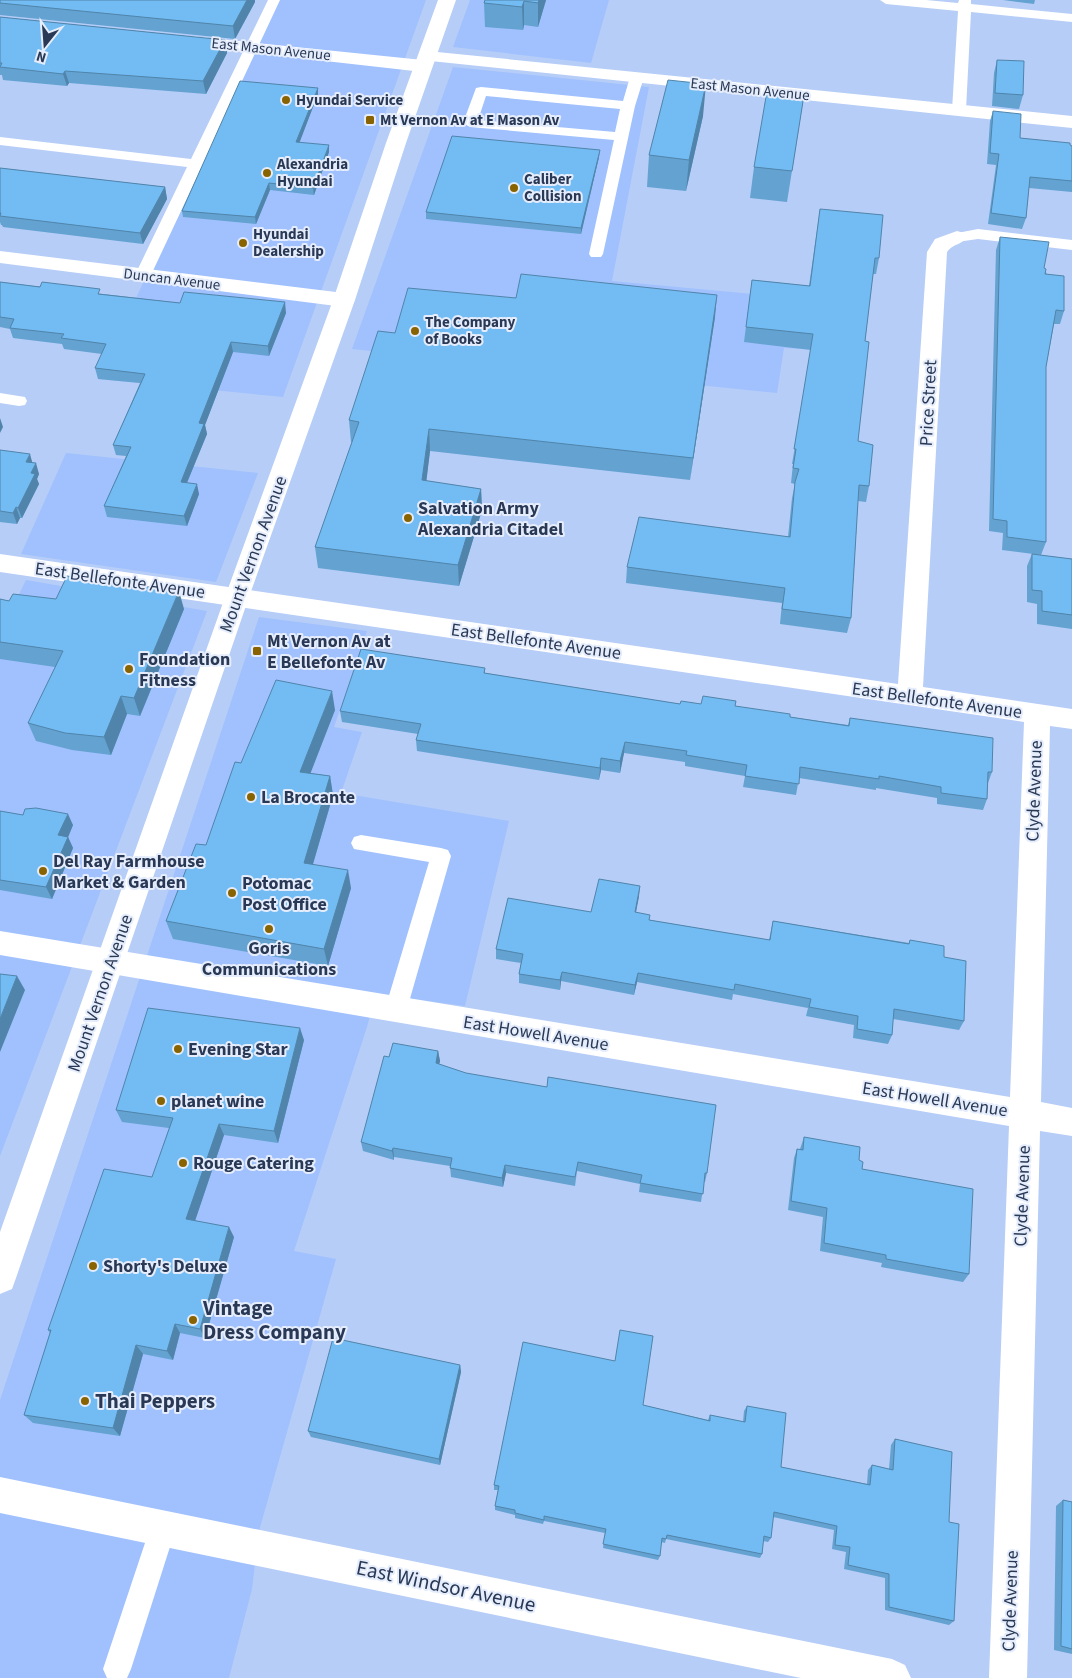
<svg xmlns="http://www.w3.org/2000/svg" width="1072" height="1678" font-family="'Source Sans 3',sans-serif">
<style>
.built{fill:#a0c1fe}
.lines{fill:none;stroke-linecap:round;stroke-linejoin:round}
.service{fill:#fff;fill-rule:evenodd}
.minor{fill:#fff;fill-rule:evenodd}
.secondary{fill:#fff;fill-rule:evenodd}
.wall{fill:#63a2d1}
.shaded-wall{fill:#5084aa}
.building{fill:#73bcf3;stroke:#5084aa}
.poi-dot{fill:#886300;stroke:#e5edfc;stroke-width:2}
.labels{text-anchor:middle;stroke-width:4;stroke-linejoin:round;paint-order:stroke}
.far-street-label{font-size:15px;fill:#293854;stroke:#e5edfc}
.far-poi-label{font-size:15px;font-weight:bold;fill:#293854;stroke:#e5edfc;text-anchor:start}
.street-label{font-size:18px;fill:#293854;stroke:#e5edfc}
.poi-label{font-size:18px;font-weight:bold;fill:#293854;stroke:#e5edfc;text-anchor:start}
.near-poi-label{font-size:21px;font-weight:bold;fill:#293854;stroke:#e5edfc;text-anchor:start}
.near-street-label{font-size:21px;fill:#293854;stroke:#e5edfc}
</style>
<rect width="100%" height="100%" fill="#b6cdf7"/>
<g class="built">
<path d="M276,0h150l-143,397 -185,-18z"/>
<path d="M470,0h139l-18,63 -138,-16z"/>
<path d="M453,67l196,20 -37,194 195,18 -8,50 -15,-1 -7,45 -425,-44z"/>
<path d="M66,453l192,20 -42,109 -195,-28z"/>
<path d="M26,580l181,31 -207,545v-523z"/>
<path d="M259,617l108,14 -33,96 28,5 -21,61 168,28 -44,185 -89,-12 -9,33 -73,224 42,8 -77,272 -7,58 -23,89h-229v-278z"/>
</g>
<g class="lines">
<g class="service">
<path d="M268,0h12l-129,275 -3,3h-10l-3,-3 52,-108 -187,-22v-8l191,22z"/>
<path d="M880,0h46l32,3 1,-3h12v4l101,10v8l-101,-10 -5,98 -7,4 -7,-4 6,-99 -72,-7z"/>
<path d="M637,73l7,4 -9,29 -32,148 -2,3h-10l-2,-3 25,-114 -144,-13 -7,-4 13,-35 5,-1 142,14 7,-24zM486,96l134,13 -5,23 -137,-12z"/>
<path d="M978,229l94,11v10l-94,-11 -21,3 -5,-2 -2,-3 2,-3z"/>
<path d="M0,393l25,4 2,4 -2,4 -6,1 -19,-3z"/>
<path d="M361,835l80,13 7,2 3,6 -44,153 -3,7 -8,3 -8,-3 -3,-7 44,-147 -75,-13 -3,-6 3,-6z"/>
<path d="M163,1515l9,4 4,9 -45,141 -4,9h-20l-4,-9 47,-141 4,-9z"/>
</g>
<g class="minor">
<path d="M189,36l234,24 6,2 3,4 -3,4 -6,2 -240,-27 -3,-4 3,-4z"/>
<path d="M427,51l645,65v12l-651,-68 -3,-4 3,-4z"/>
<path d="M957,231l7,2 3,4c-5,8 -15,7 -20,15l-24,435 149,22v20l-22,-3 -9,376 31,6v28l-32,-5 -13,547h-38l20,-552 -1009,-171v-24l1010,166 14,-375 -1024,-150v-18l898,130 29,-432 8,-13z"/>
<path d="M0,251l344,42 7,2 4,5 -4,5 -7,2 -344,-44z"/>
<path d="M0,1477l892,182 13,6 6,13h-110l-801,-165z"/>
</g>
<path class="secondary" d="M438,0h18l-50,143 -51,157 -106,297 -233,681 -4,11 -12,5v-62l225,-635 108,-297 53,-157z"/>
</g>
<g class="wall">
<path d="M0,0l255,2 -20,37 -235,-24z"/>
<path d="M485,0h61l-8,27 -14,-2 -1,5 -38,-3 -1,-24z"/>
<path d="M1003,0h32l-1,4z"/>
<path d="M0,17l225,23 2,13 -21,41 -137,-11 -2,3 -64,-6 -1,-5h-2z"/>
<path d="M997,60l26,35 -4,14 -27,-3 2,-33z"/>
<path d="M318,94l-19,49 30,9 -15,43 -44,-5 -14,34 -73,-7 -1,-6z"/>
<path d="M804,95l-17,107 -37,-4 4,-31z"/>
<path d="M993,111l27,27 52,8v46l-43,-4 -3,30 -4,11 -34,-5 8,-59 -9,-1 3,-43z"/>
<path d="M703,116l-17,75 -39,-4 2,-32z"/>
<path d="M599,157l-18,77 -155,-15v-7z"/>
<path d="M0,168l165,19 2,12 -24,45 -140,-17 -1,-2h-1l-1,-3z"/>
<path d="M820,209l59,49 -3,16h-3l-8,67 -7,100 11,45 -3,16 -8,-1 -7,117 -4,15 -67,-9 2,-21 -156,-20 1,-16 161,-30 4,-39 3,-14 -4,-1 2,-19h-1l19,-114 -67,-8 8,-62 57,6z"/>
<path d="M1000,237l44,31 20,43 -4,13h-6l-8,43v175l-5,13 -39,-5 1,-17 -14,-2 7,-281z"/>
<path d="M0,282l180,21 106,10 -17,43 -36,-4 -28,73 2,9 -20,49 12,11 -12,32 -80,-9 -3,-11 22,-50 -10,-1 -3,-10 27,-62 -42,-4 -3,-11 7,-14 -38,-5 -2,-5 -49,-6 -3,-9 -10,-2z"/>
<path d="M715,317l-25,163 -260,-29 -4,30 55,8 1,21 -23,76 -141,-18 -3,-21 37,-105h-1l-2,-22 46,-87z"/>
<path d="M0,450l33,13 6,11 -2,5 2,5 -17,34h-2l-3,6 -17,-2z"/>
<path d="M1032,554l40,5v70l-35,-5v-20l-10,-2v-36z"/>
<path d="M0,599l9,2 47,-2 128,10 -44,107 -13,-2 -16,41 -39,-5 -36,-9 -8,-18 27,-56 -55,-8z"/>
<path d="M485,668v5l195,31 55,2 55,11 58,8 2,-7 142,54 -4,11 -1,16 -4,11 -46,-6v-6l-61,-10v2l-77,-12 -3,17 -53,-8 2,-11 -60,-10v-4l-61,-9 -4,20 -19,-3 -2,10 -182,-29 -1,-11 2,-6 -76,-12 -2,-11z"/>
<path d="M335,710l-25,63 20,3 3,19 -20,69 38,24 -23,78 -155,-27 -7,-18 40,-76 35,-82z"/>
<path d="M0,811l73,14 -5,12 5,11 -21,51 -52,-9z"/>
<path d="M639,896l-3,16 14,8 119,20 4,-19 136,22 1,-3 34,17 20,64 -5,9 -66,-11 -1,16 -4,9 -35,-6 1,-13 -48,-9 2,-8 -75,-14 -1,6 -95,-18 -3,13 -73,-14 -1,9 -41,-7v-9l2,-11 -25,-4v-10l95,-37z"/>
<path d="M304,1040l-26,103 -54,-8 -29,85 39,17 -29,101 -25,-5 -7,27 -30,-6 -23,82 -87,-13 -9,-8 26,-82 -2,-3 104,-153 17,-49 -47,-6 -6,-12z"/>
<path d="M438,1051l2,10 -1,3 268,109 -2,9h-1l-3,20 -62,-10 1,-8 -63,-13 -2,15 -69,-13 -3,14 -52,-10 -1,-11 -56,-9v3l-31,-9 -2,-9 28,-85z"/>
<path d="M804,1137l55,23 3,9 107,105 -6,8 -82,-15 1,-4 -62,-12 3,-34 -35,-7 6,-52 3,-9h3z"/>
<path d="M460,1365l1,7 -21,93 -129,-28 -3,-6z"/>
<path d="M643,1405l65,15 2,-5 33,7 1,-11 3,-5 34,61 86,17 1,-14 4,-5 17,4 2,-24 4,-6 54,83 5,99 -5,4 -64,-15v-32l-41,-9 2,-17 -14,-3 2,-19 -61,-13 -2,21 -3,4 -5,-1 -1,13 -2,4 -94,-19 -1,4 -4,-1 -1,14 -2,4 -55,-12 2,-15 -61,-12 -1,3 -28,-6v-3l-20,-5v-4l3,-16h-4v-5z"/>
<path d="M1063,1500l9,2v152l-18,-4 2,-144z"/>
</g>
<g class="shaded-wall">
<path d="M247,0h8v2l-20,37 -2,-13z"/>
<path d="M539,0h7l-8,27v-24z"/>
<path d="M524,1v24l-1,5 -1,-23z"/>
<path d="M225,40l2,13 -21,41 -3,-13z"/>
<path d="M65,71l4,12 -2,3 -4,-12z"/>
<path d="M706,84l-3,32 -17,75 3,-31z"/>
<path d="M318,88v6l-21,55 -1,-7z"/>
<path d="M329,145v7l-15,43 -1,-7z"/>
<path d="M600,150l-1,7 -18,77v-6z"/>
<path d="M269,183l1,7 -14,34 -1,-7z"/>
<path d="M165,187l2,12 -24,45 -3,-11z"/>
<path d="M717,295l-2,22 -25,163 3,-22z"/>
<path d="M285,302l1,11 -17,43 -1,-10z"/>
<path d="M231,342l2,10 -28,73 2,9 -24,58 -2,-10 18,-59z"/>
<path d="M0,418l3,9 -3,6z"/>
<path d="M429,429l1,22 -6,50 -2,-21z"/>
<path d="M30,454l3,11 -7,-3z"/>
<path d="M36,463l3,11 -2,5 2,5 -17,34 -4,-10 13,-35z"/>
<path d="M197,484l2,10 -12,32 -3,-10z"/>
<path d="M481,489l1,21 -23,76 -1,-21z"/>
<path d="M16,507l4,11 -3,6 -4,-11z"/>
<path d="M179,591l5,18 -44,107 -6,-18z"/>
<path d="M332,691l3,19 -31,80 -4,-18z"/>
<path d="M121,696l6,18 -16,41 -7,-18z"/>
<path d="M625,742l-1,11 -4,20v-12z"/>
<path d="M601,758v12l-2,10 1,-12z"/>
<path d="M330,776l3,19 -25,86 -4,-18z"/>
<path d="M68,814l5,11 -9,22 -6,-12z"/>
<path d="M68,837l5,11 -21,51 -6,-12z"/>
<path d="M348,870l3,18 -23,78 -4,-17z"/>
<path d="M640,886l-1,10 -5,26 1,-10z"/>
<path d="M562,972l-2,18v-10z"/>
<path d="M638,973l-1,9 -3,13 1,-10z"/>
<path d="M17,976l8,14 -25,62v-33z"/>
<path d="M300,1028l4,12 -26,103 -4,-12z"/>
<path d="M438,1051l2,10 -3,12 -1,-10z"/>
<path d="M219,1124l5,11 -32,95 -6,-11z"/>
<path d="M393,1148l1,9v3l-2,-9z"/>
<path d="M505,1165l1,8 -3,14 -1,-9z"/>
<path d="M229,1227l5,10 -29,101 -5,-9z"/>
<path d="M175,1324l5,9 -7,27 -6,-9z"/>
<path d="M136,1345l7,9 -23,82 -7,-8z"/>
<path d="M460,1365l1,7 -21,93 -1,-6z"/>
</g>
<g class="building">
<path d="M0,0h247l-14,26 -233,-23z"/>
<path d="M485,0h54l-1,3 -14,-2 -2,6 -38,-4z"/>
<path d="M0,17l225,23 -22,41 -138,-10 -2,3 -63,-7 2,-4h-2z"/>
<path d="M997,60l27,1 -1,34 -28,-2z"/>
<path d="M668,80l38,4 -17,76 -40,-5z"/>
<path d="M240,81l78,7 -22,54 33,3 -16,43 -44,-5 -14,34 -73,-6z"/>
<path d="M767,91l37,4 -12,76 -38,-4z"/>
<path d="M993,111l28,3 -1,24 50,5v2l2,1v35l-42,-4 -4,41 -35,-5 8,-59 -9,-1z"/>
<path d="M452,136l148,14 -19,78 -155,-16z"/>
<path d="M0,168l165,19 -25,46 -140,-17 1,-3h-1z"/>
<path d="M820,209l63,6 -4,43h-4l-10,83 4,1 -11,99 15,4 -4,41 -10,-1 -8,133 -69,-9 3,-21 -158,-21 12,-50 151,20 5,-55 4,-13 -6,-1 3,-19h-2l19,-115 -67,-7 6,-47 58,6z"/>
<path d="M1000,237l49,5 -5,26 2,1 -1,5 19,2v35l-8,-1 -10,57v175l-39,-5v-16l-14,-2z"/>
<path d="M521,274l196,21 -24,163 -264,-29 -7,51 59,9 -23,76 -143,-18 44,-125 -10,-2 29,-89 17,2 13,-45 108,10z"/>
<path d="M0,282l40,5 2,-5 58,7 -2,5 82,9 4,-11 101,10 -17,44 -37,-4 -32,81 5,1 -23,58 16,2 -13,32 -80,-10 27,-59 -18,-2 32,-71 -50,-6 11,-24 -45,-6 3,-4 -54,-6 4,-9 -14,-2z"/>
<path d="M0,450l30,4 -4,8 10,1 -5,10 4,1 -17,34 -2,-1 -3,6 -13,-2z"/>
<path d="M1032,554l40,5v56l-30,-4v-20l-10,-1z"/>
<path d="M67,576l112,15 -45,107 -13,-2 -17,41 -39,-4 -37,-10 35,-72 -63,-9v-43l9,2 4,-7 43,5z"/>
<path d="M361,649l124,19 -1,5 196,31 1,-3 20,3 2,-8 33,5 -1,5 55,8v3l59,9 1,-8 143,20 -1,34h-4l-1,27 -46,-6v-6l-62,-11v3l-79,-12 -1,17 -54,-8 2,-11 -61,-10 1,-4 -62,-9 -5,19 -19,-3 -1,10 -184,-28 5,-16 -81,-13z"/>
<path d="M276,680l56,11 -32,81 30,4 -26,87 44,7 -24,79 -158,-28 30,-77 10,1 29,-83 6,1z"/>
<path d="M36,808l32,6 -10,21 10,2 -22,50 -46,-7v-69l23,4 2,-6z"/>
<path d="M599,879l41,7 -5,26 15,3 -1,5 121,20 3,-19 136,23 1,-4 34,6v11l22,4 -2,60 -70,-12 -2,26 -35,-6 1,-13 -49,-9 2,-8 -76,-15 -1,6 -96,-17 -3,12 -73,-13 -2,8 -41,-6 4,-20 -27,-5 12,-51 83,14z"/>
<path d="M0,974l17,2 -17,43z"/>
<path d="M148,1008l152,20 -26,103 -55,-7 -33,95 43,8 -29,102 -25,-5 -8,27 -31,-6 -23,83 -89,-13 27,-85h-3l56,-161 48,8 21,-59 -57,-8z"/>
<path d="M393,1043l45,8 -2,12 30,10 81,14 1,-10 168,28 -9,68h-2l-2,21 -63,-11 2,-8 -64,-13 -3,15 -70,-12 -3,13 -52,-10 2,-10 -59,-10 -1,3 -31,-9 23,-86 5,1z"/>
<path d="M804,1137l56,10 -1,13 4,2 -1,7 111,20 -4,85 -83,-15v-4l-62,-12 3,-35 -36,-7 6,-52 6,1z"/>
<path d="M620,1330l33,6 -10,69 67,16v-6l35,7 2,-16 39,7 -5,54 89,18 2,-20 21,5 2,-31 57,13 -3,70 10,2 -5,97 -65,-14v-33l-41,-9 2,-18 -15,-2 2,-19 -63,-14 -3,26 -7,-2 -2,18 -95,-19 -1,4 -4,-1 -2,18 -57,-12 3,-15 -62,-13v4l-29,-7v-3l-20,-4 4,-20 -5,-1 29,-143 92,19z"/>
<path d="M333,1338l127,27 -21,94 -131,-28z"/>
<path d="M1063,1500l9,2v147l-11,-3z"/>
</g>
<g class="poi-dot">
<circle cx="286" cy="100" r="5"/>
<rect x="365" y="115" width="10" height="10" rx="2.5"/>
<circle cx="267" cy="173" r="5"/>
<circle cx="514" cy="188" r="5"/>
<circle cx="243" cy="243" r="5"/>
<circle cx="415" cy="331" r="5"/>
<circle cx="408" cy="518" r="5"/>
<rect x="252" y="646" width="10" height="10" rx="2.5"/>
<circle cx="129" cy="669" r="5"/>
<circle cx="251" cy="797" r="5"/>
<circle cx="43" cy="871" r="5"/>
<circle cx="232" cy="893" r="5"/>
<circle cx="269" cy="929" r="5"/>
<circle cx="178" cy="1049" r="5"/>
<circle cx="161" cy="1101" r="5"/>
<circle cx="183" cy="1163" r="5"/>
<circle cx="93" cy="1266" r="5"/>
<circle cx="193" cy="1320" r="5"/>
<circle cx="85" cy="1401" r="5"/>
</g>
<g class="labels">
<g class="far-street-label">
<text transform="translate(271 49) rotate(6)" y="5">East Mason Avenue</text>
<text transform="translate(750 89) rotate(6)" y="5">East Mason Avenue</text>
<text transform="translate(172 279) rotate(7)" y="5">Duncan Avenue</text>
</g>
<g class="far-poi-label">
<text x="296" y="105">Hyundai Service</text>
<text x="380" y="125">Mt Vernon Av at E Mason Av</text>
<text x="277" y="169">Alexandria<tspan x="277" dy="17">Hyundai</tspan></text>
<text x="524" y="184">Caliber<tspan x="524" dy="17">Collision</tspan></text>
<text x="253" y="239">Hyundai<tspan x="253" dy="17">Dealership</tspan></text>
<text x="425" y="327">The Company<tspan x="425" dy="17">of Books</tspan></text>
</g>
<g class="street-label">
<text transform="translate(928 403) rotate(-87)" y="6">Price Street</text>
<text transform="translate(253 554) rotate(-70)" y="6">Mount Vernon Avenue</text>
<text transform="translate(120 580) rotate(8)" y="6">East Bellefonte Avenue</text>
<text transform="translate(536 641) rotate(8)" y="6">East Bellefonte Avenue</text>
<text transform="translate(937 700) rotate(8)" y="6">East Bellefonte Avenue</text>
<text transform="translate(1034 791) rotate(-88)" y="6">Clyde Avenue</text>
<text transform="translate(100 993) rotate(-71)" y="6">Mount Vernon Avenue</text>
<text transform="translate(536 1033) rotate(9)" y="6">East Howell Avenue</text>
<text transform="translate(935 1099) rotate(9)" y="6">East Howell Avenue</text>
<text transform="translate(1022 1196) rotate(-88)" y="6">Clyde Avenue</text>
<text transform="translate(1010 1601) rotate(-88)" y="6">Clyde Avenue</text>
</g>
<g class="poi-label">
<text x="418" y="514">Salvation Army<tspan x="418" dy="21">Alexandria Citadel</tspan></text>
<text x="267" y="647">Mt Vernon Av at<tspan x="267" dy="21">E Bellefonte Av</tspan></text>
<text x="139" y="665">Foundation<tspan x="139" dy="21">Fitness</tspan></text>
<text x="261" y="803">La Brocante</text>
<text x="53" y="867">Del Ray Farmhouse<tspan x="53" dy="21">Market &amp; Garden</tspan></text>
<text x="242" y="889">Potomac<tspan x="242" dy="21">Post Office</tspan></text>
<text x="269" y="954" text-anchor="middle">Goris<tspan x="269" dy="21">Communications</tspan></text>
<text x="188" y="1055">Evening Star</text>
<text x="171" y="1107">planet wine</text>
<text x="193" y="1169">Rouge Catering</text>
<text x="103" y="1272">Shorty's Deluxe</text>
</g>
<g class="near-poi-label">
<text x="203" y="1315">Vintage<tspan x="203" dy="24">Dress Company</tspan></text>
<text x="95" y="1408">Thai Peppers</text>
</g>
<g class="near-street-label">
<text transform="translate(446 1586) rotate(12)" y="7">East Windsor Avenue</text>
</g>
</g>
<g transform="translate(45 45) rotate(197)" stroke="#e5edfc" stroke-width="4" paint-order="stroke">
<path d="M0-4L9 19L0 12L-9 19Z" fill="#293854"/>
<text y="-8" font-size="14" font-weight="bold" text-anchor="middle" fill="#293854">N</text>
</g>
</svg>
